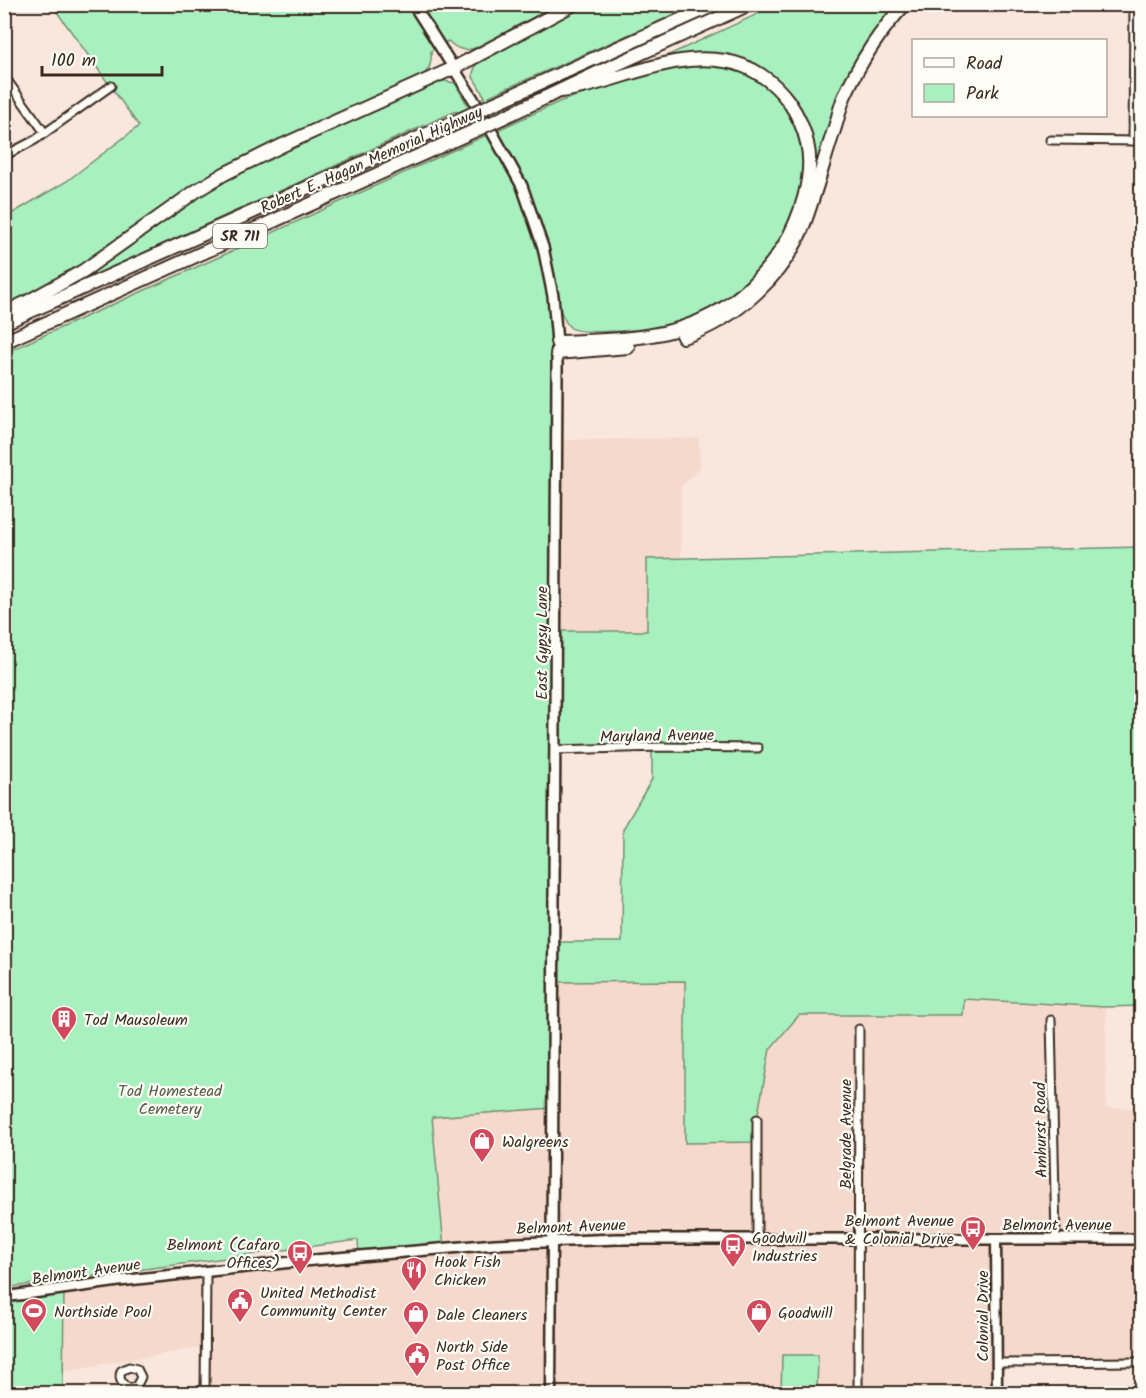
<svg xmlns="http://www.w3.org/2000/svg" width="1146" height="1398" font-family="Kalam,sans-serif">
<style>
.built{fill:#f6d9cd}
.green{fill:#a8f1bf;stroke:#728e6e;stroke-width:1.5;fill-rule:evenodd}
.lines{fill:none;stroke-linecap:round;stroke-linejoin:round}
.minor-casing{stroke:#3b2a1e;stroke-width:11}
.tertiary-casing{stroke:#3b2a1e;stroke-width:13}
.secondary-casing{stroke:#3b2a1e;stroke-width:14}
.motorway-casing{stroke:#3b2a1e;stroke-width:16}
.minor{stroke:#fdfcf7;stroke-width:7}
.tertiary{stroke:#fdfcf7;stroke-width:8}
.secondary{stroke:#fdfcf7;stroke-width:9}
.motorway{stroke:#fdfcf7;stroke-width:12}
.motorway-bridge-casing{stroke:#3b2a1e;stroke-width:16;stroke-linecap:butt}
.motorway-bridge{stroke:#fdfcf7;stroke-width:12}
.labels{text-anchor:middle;stroke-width:4.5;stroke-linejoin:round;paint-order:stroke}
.shield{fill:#fdfcf7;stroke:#75695f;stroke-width:1.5}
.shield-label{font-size:15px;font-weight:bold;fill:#3b2a1e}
.street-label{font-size:16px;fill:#3b2a1e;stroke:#fdfcf7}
.poi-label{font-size:16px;fill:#3b2a1e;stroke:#fdfcf7;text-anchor:start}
.park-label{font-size:16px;fill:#565c46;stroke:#fdfcf7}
</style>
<rect width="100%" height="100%" fill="#f9e7de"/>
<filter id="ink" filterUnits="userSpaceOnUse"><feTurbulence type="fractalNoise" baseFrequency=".0167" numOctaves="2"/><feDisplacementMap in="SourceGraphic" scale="12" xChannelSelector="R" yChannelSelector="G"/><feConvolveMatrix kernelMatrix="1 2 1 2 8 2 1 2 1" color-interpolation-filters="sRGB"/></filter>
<g filter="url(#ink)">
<g class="built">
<path d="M699,438l1,30 -19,19v72h-34v72h-91l1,-191z"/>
<path d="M685,981v161l72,-23 13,-70 29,-34h164v-16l143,8v101h35v254l-144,1v31l-180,-1v-38h-35l-1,39 -576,-1v-46l-142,24 1,-82 380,-41 -13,-131 122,-9 1,-126z"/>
</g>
<g class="green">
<path d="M52,5h505l-82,43c-12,4 -18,1 -27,-7l-17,10c1,12 -1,19 -10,26l-204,94 -22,14 -86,62 -54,34 -50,24v-90l8,-2 54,-32 72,-55z"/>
<path d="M588,5h108l-207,91 4,8 -32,15 -5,-8 -377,171 -1,-3 146,-101 215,-98 16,3 13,23 17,-9 -12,-20v-4l3,-9 87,-48z"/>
<path d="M777,5h123l-22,26 -61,142 -4,-1 -7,-47 -56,-60 -92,-5z"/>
<path d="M709,65c7,1 15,1 22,3 25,7 47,24 59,47 3,5 7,10 9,16 21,63 -28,137 -79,171 -6,4 -13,9 -19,12 -22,9 -56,16 -80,17 -11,0 -41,3 -50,-3 -8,-6 -9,-16 -13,-23l-2,326h91v-72l494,-12v459l-35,1 -142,-8 -1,16h-164l-29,34 -13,70v23l-72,1v-162l-131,1 -1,126 -121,9 12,131 -85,8 -1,-16 -353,48 -1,-935 224,-100 333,-152 79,-26 40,-9zM652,748v31l-29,50 -1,113h-68l2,-192z"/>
<path d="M64,1289l-1,104h-58l-1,-96z"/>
<path d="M782,1355h36l-1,38h-36z"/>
</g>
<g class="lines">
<defs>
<g id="minor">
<path d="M4,76l41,57"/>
<path d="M1050,140l92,1"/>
<path d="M1133,141l1,-137"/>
<path d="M4,156l31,-16 76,-54"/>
<path d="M555,750l105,-3 98,1"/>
<path d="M1051,1020l5,219"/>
<path d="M757,1119v120"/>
<path d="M997,1363l145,-1"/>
<path d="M129,1367l8,2 4,8 -4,8 -7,4c-8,-5 -12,-9 -9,-18z"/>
<path d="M205,1394l1,-122"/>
<path d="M858,1394l1,-365"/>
</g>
<g id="tertiary">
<path d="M996,1239l1,155"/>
<path d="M551,1394l1,-153"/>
</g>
<g id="secondary">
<path d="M413,4l64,101 45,81 21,61 10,49 4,46v29l-5,870"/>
<path d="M4,1297l115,-16 173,-19 203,-18 122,-5h525"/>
</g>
<g id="motorway">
<path d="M493,104l223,-100"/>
<path d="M502,118l104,-49 144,-65"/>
<path d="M4,313l23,-11 56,-31 113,-80 28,-17 59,-29 171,-77 120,-64"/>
<path d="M4,323l457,-204"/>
<path d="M683,337c53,-18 103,-62 122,-116 11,-30 19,-61 29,-91 4,-11 6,-24 11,-35 15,-33 35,-64 60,-91"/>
<path d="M4,342l472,-212"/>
<path d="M557,342c53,-2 107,-1 155,-27 28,-15 54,-41 71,-68 17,-28 32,-72 24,-104 -3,-15 -10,-29 -18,-41 -15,-21 -38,-37 -64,-41 -56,-10 -109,23 -164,30"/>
<path d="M557,353l71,-6"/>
</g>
</defs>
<use href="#minor" class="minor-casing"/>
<use href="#tertiary" class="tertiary-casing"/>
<use href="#secondary" class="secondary-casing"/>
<use href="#motorway" class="motorway-casing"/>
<use href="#minor" class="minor"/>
<use href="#tertiary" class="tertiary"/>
<use href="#secondary" class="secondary"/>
<use href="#motorway" class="motorway"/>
<defs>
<g id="motorway-bridge">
<path d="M461,119l32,-15"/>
<path d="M476,130l26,-12"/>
</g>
</defs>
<use href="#motorway-bridge" class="motorway-bridge-casing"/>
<use href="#motorway-bridge" class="motorway-bridge"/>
</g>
</g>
<defs>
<symbol id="building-pin" viewBox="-11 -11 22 30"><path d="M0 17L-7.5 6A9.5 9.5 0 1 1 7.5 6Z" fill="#d1495b" stroke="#fdfcf7"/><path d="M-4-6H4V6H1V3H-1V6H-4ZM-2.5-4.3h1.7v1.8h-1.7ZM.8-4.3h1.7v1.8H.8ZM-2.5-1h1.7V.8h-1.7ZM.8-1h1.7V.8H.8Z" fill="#fff"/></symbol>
<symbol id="shop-pin" viewBox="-11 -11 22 30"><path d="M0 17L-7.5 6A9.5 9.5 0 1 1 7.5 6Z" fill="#d1495b" stroke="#fdfcf7"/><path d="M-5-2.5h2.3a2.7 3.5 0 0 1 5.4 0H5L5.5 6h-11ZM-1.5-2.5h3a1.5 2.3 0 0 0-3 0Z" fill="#fff"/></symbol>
<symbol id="bus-pin" viewBox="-11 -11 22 30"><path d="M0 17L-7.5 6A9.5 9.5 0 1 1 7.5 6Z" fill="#d1495b" stroke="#fdfcf7"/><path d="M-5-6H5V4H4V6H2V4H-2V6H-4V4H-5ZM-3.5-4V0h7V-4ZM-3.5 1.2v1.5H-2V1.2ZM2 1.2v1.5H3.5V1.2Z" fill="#fff"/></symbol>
<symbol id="restaurant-pin" viewBox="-11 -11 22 30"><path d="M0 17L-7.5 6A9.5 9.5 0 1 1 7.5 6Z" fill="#d1495b" stroke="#fdfcf7"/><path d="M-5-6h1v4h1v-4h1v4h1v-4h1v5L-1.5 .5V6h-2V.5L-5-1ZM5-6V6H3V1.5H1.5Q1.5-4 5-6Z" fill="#fff"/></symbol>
<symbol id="civic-pin" viewBox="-11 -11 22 30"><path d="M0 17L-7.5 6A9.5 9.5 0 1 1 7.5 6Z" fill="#d1495b" stroke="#fdfcf7"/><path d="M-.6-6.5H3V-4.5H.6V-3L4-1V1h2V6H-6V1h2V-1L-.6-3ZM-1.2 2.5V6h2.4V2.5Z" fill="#fff"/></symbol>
<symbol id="stadium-pin" viewBox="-11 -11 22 30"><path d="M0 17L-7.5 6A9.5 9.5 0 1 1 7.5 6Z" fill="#d1495b" stroke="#fdfcf7"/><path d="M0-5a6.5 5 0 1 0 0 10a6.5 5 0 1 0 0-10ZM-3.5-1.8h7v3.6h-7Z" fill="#fff"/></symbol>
</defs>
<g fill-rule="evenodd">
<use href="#building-pin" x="49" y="1004" width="30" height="40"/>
<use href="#shop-pin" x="467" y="1126" width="30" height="40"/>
<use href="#bus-pin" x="958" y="1214" width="30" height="40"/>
<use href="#bus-pin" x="718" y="1231" width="30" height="40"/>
<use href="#bus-pin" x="285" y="1238" width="30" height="40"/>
<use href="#restaurant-pin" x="399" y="1255" width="30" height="40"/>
<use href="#civic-pin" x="225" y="1286" width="30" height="40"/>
<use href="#stadium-pin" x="19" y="1296" width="30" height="40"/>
<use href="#shop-pin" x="744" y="1297" width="30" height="40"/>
<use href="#shop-pin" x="401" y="1299" width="30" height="40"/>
<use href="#civic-pin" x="402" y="1340" width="30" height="40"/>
</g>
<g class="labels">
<rect class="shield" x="213" y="224" width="54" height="24" rx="4.5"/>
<g class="shield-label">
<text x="240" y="241">SR 711</text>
</g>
<g class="street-label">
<text transform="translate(371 159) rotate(-24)" y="6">Robert E. Hagan Memorial Highway</text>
<text transform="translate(541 643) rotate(-90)" y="6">East Gypsy Lane</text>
<text transform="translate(657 735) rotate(-1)" y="6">Maryland Avenue</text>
<text transform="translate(1040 1130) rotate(-91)" y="6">Amhurst Road</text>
<text transform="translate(845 1134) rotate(-90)" y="6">Belgrade Avenue</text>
<text x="1057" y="1230">Belmont Avenue</text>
<text transform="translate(571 1226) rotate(-2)" y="6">Belmont Avenue</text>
<text transform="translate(86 1271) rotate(-8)" y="6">Belmont Avenue</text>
<text transform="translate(982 1316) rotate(-90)" y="6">Colonial Drive</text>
</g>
<g class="poi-label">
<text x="84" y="1025">Tod Mausoleum</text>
<text x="502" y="1147">Walgreens</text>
<text x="954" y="1226" text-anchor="end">Belmont Avenue<tspan x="954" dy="18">&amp; Colonial Drive</tspan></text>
<text x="752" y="1243">Goodwill<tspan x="752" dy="18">Industries</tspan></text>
<text x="280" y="1250" text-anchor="end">Belmont (Cafaro<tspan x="280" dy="18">Offices)</tspan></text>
<text x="434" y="1267">Hook Fish<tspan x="434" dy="18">Chicken</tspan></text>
<text x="260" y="1298">United Methodist<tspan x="260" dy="18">Community Center</tspan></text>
<text x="54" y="1317">Northside Pool</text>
<text x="778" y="1318">Goodwill</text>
<text x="436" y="1320">Dale Cleaners</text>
<text x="436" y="1352">North Side<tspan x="436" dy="18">Post Office</tspan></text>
</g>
<g class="park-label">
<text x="170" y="1096">Tod Homestead<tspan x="170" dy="18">Cemetery</tspan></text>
</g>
</g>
<rect width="1146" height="1398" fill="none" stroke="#fdfcf7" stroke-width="24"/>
<rect x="12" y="12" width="1122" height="1374" fill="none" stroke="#3b2a1e" stroke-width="2" filter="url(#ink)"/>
<rect x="912" y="39" width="195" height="78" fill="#fdfcf7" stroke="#afa8a0" stroke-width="1.5"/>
<rect x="924" y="58" width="30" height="9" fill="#fdfcf7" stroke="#afa8a0" stroke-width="1.5"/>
<text x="966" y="69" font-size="18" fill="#3b2a1e">Road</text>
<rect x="924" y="84" width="30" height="18" fill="#a8f1bf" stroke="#afa8a0" stroke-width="1.5"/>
<text x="966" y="99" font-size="18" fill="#3b2a1e">Park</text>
<path d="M42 66v9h120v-9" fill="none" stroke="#3b2a1e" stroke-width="3"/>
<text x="51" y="66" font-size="18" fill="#3b2a1e" stroke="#fdfcf7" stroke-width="4.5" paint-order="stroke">100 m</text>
</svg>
